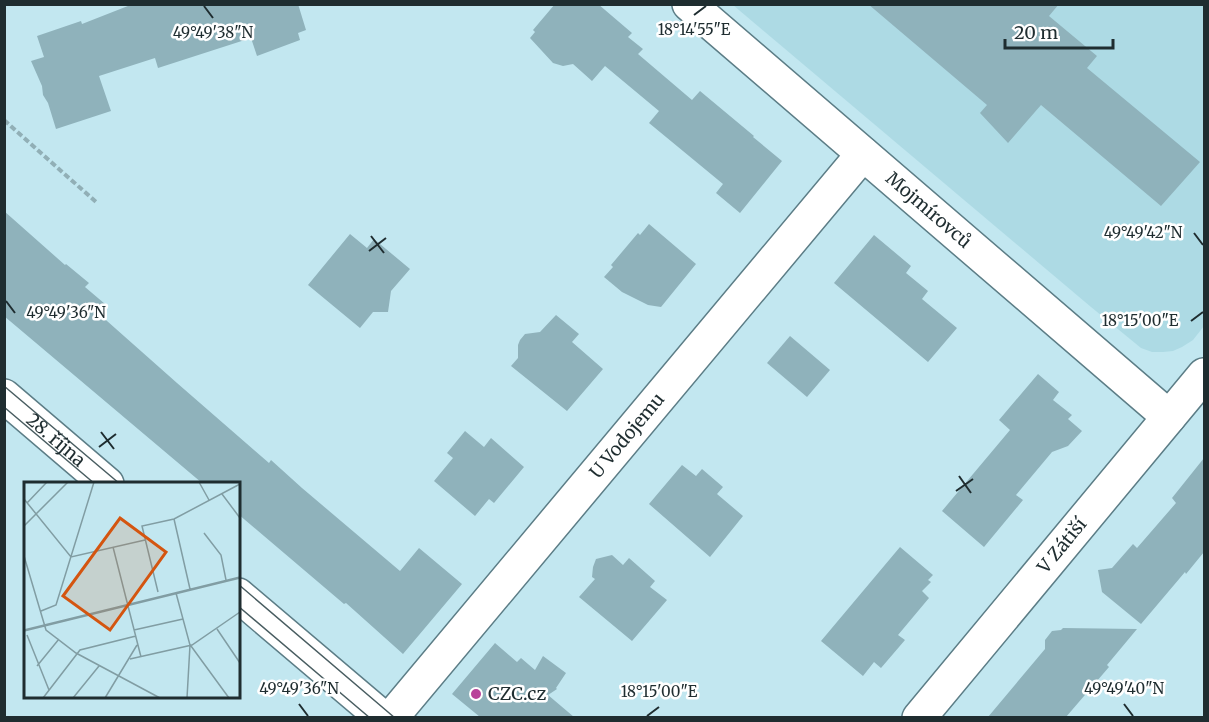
<svg xmlns="http://www.w3.org/2000/svg" width="1209" height="722" font-family="Merriweather,serif">
<style>
.built{fill:#addae4}
.building{fill:#8fb2bb}
.lines{fill:none;stroke-linecap:round;stroke-linejoin:round}
.street-casing{stroke:#5c7d86;stroke-width:36}
.secondary-casing{stroke:#5c7d86;stroke-width:36}
.path{stroke:#91afb6;stroke-width:4;stroke-dasharray:6 3;stroke-linecap:butt}
.street{stroke:#fff;stroke-width:33}
.secondary{stroke:#fff;stroke-width:33}
.tram{stroke:#495d61;stroke-width:1.5}
.ticks{fill:none;stroke:#1f2d30;stroke-width:2}
.poi-dot{fill:#b9439a;stroke:#fff;stroke-width:2}
.labels{text-anchor:middle;stroke-width:5;stroke-linejoin:round;paint-order:stroke}
.street-label{font-size:18px;fill:#1f2d30;stroke:#fff}
.poi-label{font-size:18px;fill:#1f2d30;stroke:#fff;text-anchor:start}
.inset-road{fill:none;stroke:#819da3;stroke-width:1.5}
.view{fill:#d45510;fill-opacity:0.15;stroke:#d45510;stroke-width:3}
.inset-edge{fill:none;stroke:#1f2d30;stroke-width:3}
.ticks-label{font-size:15px;text-anchor:middle;fill:#1f2d30;stroke:#fff;stroke-width:5;stroke-linejoin:round;paint-order:stroke}
</style>
<rect width="100%" height="100%" fill="#c2e7f0"/>
<path class="built" d="M733,5h471v321l-11,14 -11,7 -9,4 -10,1h-11l-11,-4 -50,-41z"/>
<g class="building">
<path d="M133,4h165l8,26 -8,3 2,7 -43,16 -6,-18 -93,30 -3,-10 -56,18 12,35 -55,18 -8,-26 -5,-8 -1,-9 -11,-25 13,-4 -7,-21 44,-15 1,3z"/>
<path d="M555,4h43l34,29 -4,4 15,12 -5,5 54,46 8,-9 54,45 -1,1 29,24 -42,52 -24,-20 7,-9 -74,-61 10,-12 -54,-45 -13,15 -19,-17 -10,2 -10,-3 -23,-25 5,-6 -2,-2z"/>
<path d="M868,4h191l-10,12 48,40 -10,12 113,94 -39,44 -120,-101 -33,38 -28,-30 7,-8z"/>
<path d="M4,211l61,54 1,-1 23,19 -4,4 20,17 -7,9 79,70 92,80 2,-3 31,28 98,83 19,-23 43,36 -59,70 -57,-51 -2,1 -106,-90v-31h-36l-198,-167z"/>
<path d="M649,224l47,40 -35,43 -13,-2 -26,-13 -18,-15 9,-10 -2,-2 27,-32 2,2z"/>
<path d="M350,234l17,14 7,-9 36,30 -19,22 -3,21h-15l-13,16 -52,-43z"/>
<path d="M874,235l37,31 -5,7 22,18 -6,8 35,29 -29,34 -94,-79z"/>
<path d="M556,315l23,19 -7,8 31,27 -36,42 -56,-45 7,-8v-13l2,-5 5,-6 15,-2z"/>
<path d="M790,336l40,34 -23,27 -40,-34z"/>
<path d="M1038,374l21,18 -6,8 19,15 -4,4 14,12 -14,15 -16,6 -36,43 7,5 -39,47 -42,-36 68,-81 -11,-10z"/>
<path d="M465,431l19,16 7,-9 33,29 -30,36 -5,-4 -14,17 -41,-35 19,-23 -6,-5z"/>
<path d="M1204,458v94l-18,22 -1,-2 -44,52 -39,-32 -4,-22 14,-2 21,-24 4,4 39,-45 -4,-5z"/>
<path d="M682,465l14,11 6,-7 21,18 -6,7 26,22 -33,41 -61,-53z"/>
<path d="M900,547l33,28 -5,5 3,2 -9,9 7,7 -31,37 7,5 -24,28 -7,-6 -11,14 -42,-35z"/>
<path d="M612,555l11,10 6,-7 26,23 -5,6 17,13 -35,41 -53,-44 16,-18 -3,-2 1,-10 3,-8z"/>
<path d="M1063,628l74,1 -30,36 2,2 -43,50h-78l57,-68v-9l7,-9 9,-1z"/>
<path d="M495,643l22,19 4,-4 14,12 8,-14 23,17 -10,15 1,1 -9,6 26,22h-94l-28,-23z"/>
</g>
<g class="lines">
<defs>
<g id="street">
<path id="s1" d="M689,4l480,413"/>
<path id="s2" d="M391,718l472,-564"/>
<path id="s3" d="M919,718l285,-343"/>
</g>
<g id="secondary">
<path id="s4" d="M4,396l103,88"/>
<path d="M238,595l145,123"/>
</g>
</defs>
<use href="#street" class="street-casing"/>
<use href="#secondary" class="secondary-casing"/>
<path class="path" d="M4,120l92,82"/>
<use href="#street" class="street"/>
<use href="#secondary" class="secondary"/>
<g class="tram">
<path d="M4,386l116,98"/>
<path d="M4,407l91,77"/>
<path d="M238,584l157,134"/>
<path d="M238,606l132,112"/>
</g>
</g>
<path class="ticks" d="M204,6l9,12M694,15l12,-9M1194,233l9,12M371,236l13,17M369,251l17,-13M6,301l9,12M1191,321l12,-9M101,432l13,17M99,447l17,-13M959,476l12,17M956,491l17,-12M299,704l9,12M1124,704l9,12M647,716l12,-9"/>
<circle class="poi-dot" cx="476" cy="694" r="6"/>
<g class="labels">
<g class="street-label">
<text dy="6" stroke="none"><textPath href="#s1" startOffset="316">Mojmírovců</textPath></text>
<text dy="6" stroke="none"><textPath href="#s2" startOffset="368">U Vodojemu</textPath></text>
<text dy="6" stroke="none"><textPath href="#s4" startOffset="68">28. října</textPath></text>
<text dy="6" stroke="none"><textPath href="#s3" startOffset="224">V Zátiší</textPath></text>
</g>
<g class="poi-label">
<text x="488" y="700">CZC.cz</text>
</g>
</g>
<g transform="translate(24 482)">
<rect width="216" height="216" fill="#c2e7f0"/>
<path class="inset-road" d="M175,0l10,18M198,12l18,24M0,17l47,58 74,-17M3,21l20,-21M150,37l16,70M0,44l44,-44M180,51l17,22 5,25M89,65l28,110M0,74l22,74 30,23 84,45M134,110l-16,-66 32,-7 66,-35M152,111l14,52 -3,53M17,129l15,-6 38,-123M193,147l23,34M0,148l216,-53M110,148l49,-11M0,149l216,-53M3,153l22,55M167,164l38,52M106,177l62,-14 48,-33M13,184l22,-27M19,216l37,-48 56,-14M49,216l26,-32M81,216l32,-53"/>
<path class="view" d="M96,36l46,34 -56,78 -47,-34z"/>
<rect width="216" height="216" class="inset-edge"/>
</g>
<g class="ticks-label">
<text x="694" y="35">18°14'55"E</text>
<text x="213" y="38">49°49'38"N</text>
<text x="1143" y="238">49°49'42"N</text>
<text x="66" y="318">49°49'36"N</text>
<text x="1140" y="326">18°15'00"E</text>
<text x="299" y="694">49°49'36"N</text>
<text x="1124" y="694">49°49'40"N</text>
<text x="659" y="697">18°15'00"E</text>
</g>
<rect width="1209" height="722" fill="none" stroke="#1f2d30" stroke-width="12"/>
<path d="M1005 39v9h108v-9" fill="none" stroke="#1f2d30" stroke-width="3"/>
<text x="1014" y="39" font-size="18" fill="#1f2d30" stroke="#ffffff" stroke-width="4.5" paint-order="stroke">20 m</text>
</svg>
